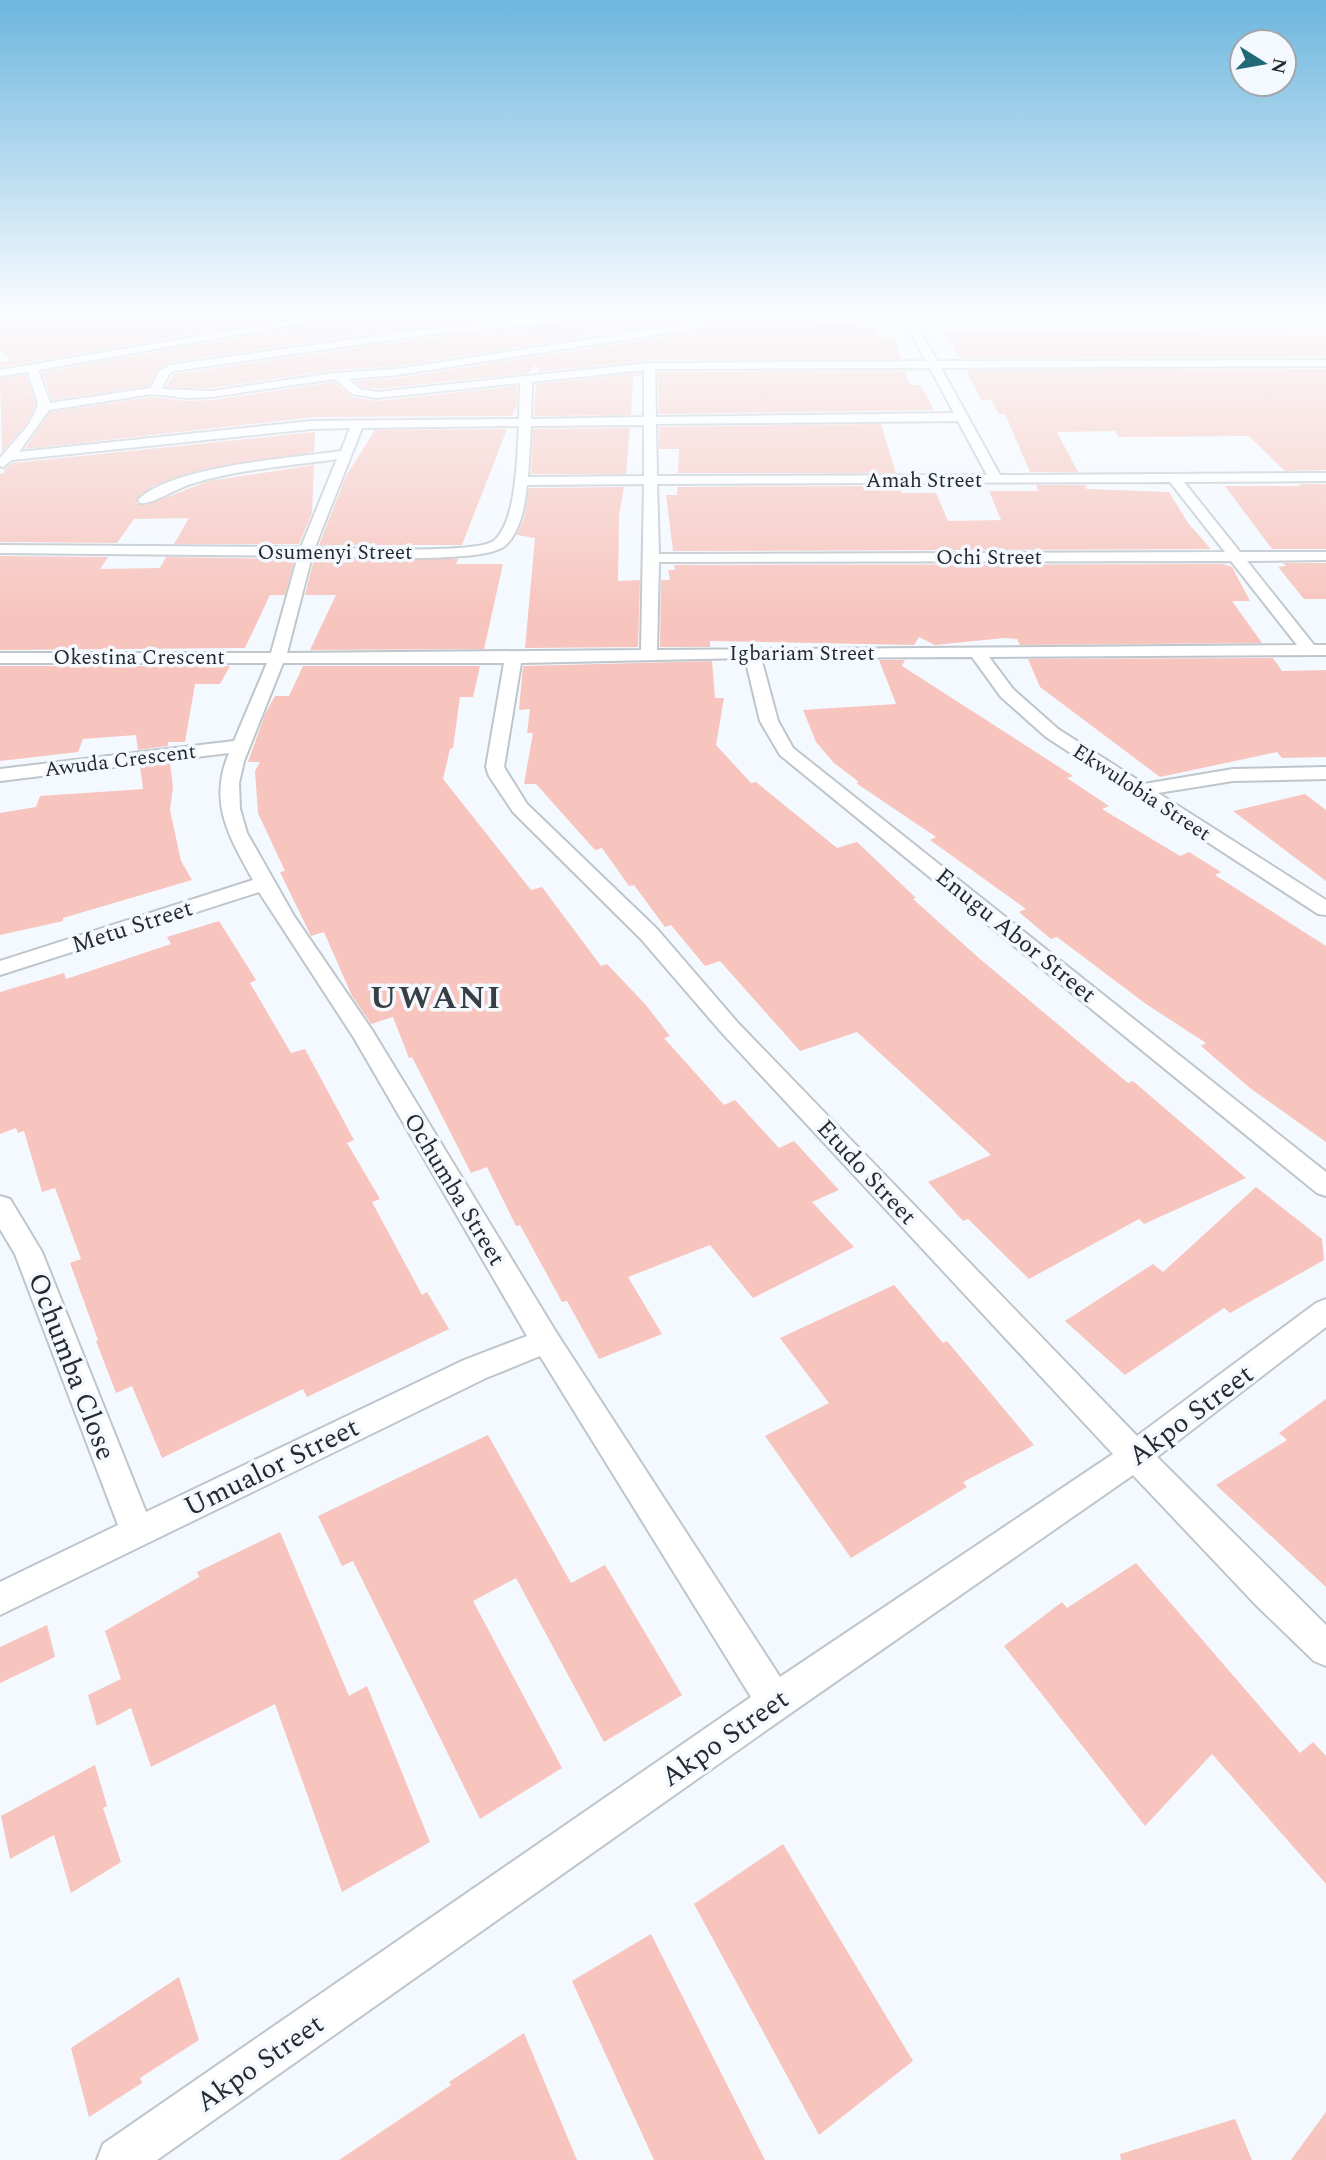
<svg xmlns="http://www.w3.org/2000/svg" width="1326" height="2160" font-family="Spectral,serif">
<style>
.building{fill:#f7c5be}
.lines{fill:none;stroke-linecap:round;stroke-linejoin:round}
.street-casing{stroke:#bec6cc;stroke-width:4}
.secondary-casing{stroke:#bec6cc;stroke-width:4}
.primary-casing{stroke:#bec6cc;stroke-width:3}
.street{fill:#fff;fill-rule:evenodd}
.secondary{fill:#fff;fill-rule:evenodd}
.primary{fill:#fff;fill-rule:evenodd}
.labels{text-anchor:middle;stroke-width:7;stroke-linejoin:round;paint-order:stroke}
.far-street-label{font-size:21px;fill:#272a2d;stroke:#f3f9ff}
.street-label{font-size:24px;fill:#272a2d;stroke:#f3f9ff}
.near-street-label{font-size:28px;fill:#272a2d;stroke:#f3f9ff}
.district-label{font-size:32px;font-weight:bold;letter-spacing:2px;fill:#383e44;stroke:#f3f9ff}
</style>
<rect width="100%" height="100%" fill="#f3f9ff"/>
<g class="building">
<path d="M77,311h254l-331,56v-5l11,-1 -11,-12v-26z"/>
<path d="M373,311h213l-153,14 -263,37 -12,7 -9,17 -97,14 -10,-28 328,-58z"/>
<path d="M655,311l44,2 -7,7 -295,46 -62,4 -123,18 -46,-1 8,-13 259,-37 215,-20z"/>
<path d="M714,314l161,13 4,12h16l6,20 -252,1 -111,12v-5l-5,-1 -3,7 -153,16 -16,-2 -6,-6 42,-3 298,-46 12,-5z"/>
<path d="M945,331h40l3,3 338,1v22l-367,1z"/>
<path d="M1326,369v101l-41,1 -36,-35 -130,1 -4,-6 -58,1 21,40h-48l-25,-58h-6l-8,-14h-10l-15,-30z"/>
<path d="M905,371l5,14h11l13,25 -275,4 -1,-42z"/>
<path d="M641,373v2l-8,1 -2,39 -97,1 2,-32z"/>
<path d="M26,375l9,30 -8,18 -25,29 -2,-74z"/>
<path d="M334,382l18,15 25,4 140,-15v18l-5,12 -197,1 -290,32 25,-37 102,-15 36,4 24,-1z"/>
<path d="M881,424l15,49h-218l1,-24h-20v-22z"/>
<path d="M630,428l-4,46h-95l2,-45z"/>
<path d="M507,429l-45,116h-143l27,-69 29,-46z"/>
<path d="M315,432l-1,20 -110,17 -51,17 -18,14 3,4 8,1 63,-24 105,-16 -2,48 -13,31h-125l15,-26 -55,1 -17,24 -117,-1v-68l5,-1 -1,-4 9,-6z"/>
<path d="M1299,484h27v65h-54l-47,-63h77z"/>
<path d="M1036,485h49l2,4 82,3 19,31 23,26 -538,2 -7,-56h11l1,-8 222,-1 2,7h34l12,28 53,-1 -12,-29h49z"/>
<path d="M624,487l-5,29 -1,65 22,-1 -2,67 -113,1 10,-110 -18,-3 7,-17 5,-30z"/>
<path d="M0,556l108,1 -8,12 60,-1 6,-11 129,2 -10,36h-15l-25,53 -245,2z"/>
<path d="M314,559h144l-2,5h47l-19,85 -174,1 26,-55h-31z"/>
<path d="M1283,563h43v36h-22l-26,-32 8,-1z"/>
<path d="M1223,564l9,3 18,34h-18l30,42 -242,2 -3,-6 -13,-1 -69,7 -16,-8 -5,8 -204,-4v6h-50l1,-67h9l-2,-10h7l-1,-5z"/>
<path d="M1273,658l9,13 44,-1v87l-44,1 -5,-6 -117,25 -120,-90 -12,-28z"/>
<path d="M879,660h26l-3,6 171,110 -6,2 42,28 -7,3 78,47 9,-4 32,20 -6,3 111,71v196l-76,-54 -49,-42 5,-3 -60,-39 -89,-67 -6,2 -32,-27 7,-3 -96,-69 6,-3 -80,-54 3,-1 -25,-19 -18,-21 -13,-32 93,-6z"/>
<path d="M712,661l3,37h9l-8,47 35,38 5,-1 81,66 20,-6 59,56 -3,1 67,60 148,124 5,-2 113,97 -102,46 -5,-5 -110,60 -61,-60 -5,2 -35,-39 63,-27 -134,-123 -57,19 -80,-90 -15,5 -34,-41 -6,2 -31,-42 -5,1 -27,-38 -7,2 -59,-66h-12l9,-51h-6l3,-24 -11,1 4,-44z"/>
<path d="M0,666h230l-10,18h-25l-10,58h-17v4l-30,4 -2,-15 -53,4 -5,13 -78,9z"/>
<path d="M303,666h177l-7,31h-13l-7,51 -3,1 -7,30 88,111 11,-3 59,79 6,-2 38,40 25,32 -6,2 60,67 11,-5 44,48 15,-7 45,49 -27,12 42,45 -101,51 -43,-53 -82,32 34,57 -63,25 -32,-58 -5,1 -42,-77 -4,1 -29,-59 -16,6 -59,-116 -3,1 -16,-41 -22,7 -19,-28 -28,-64 -13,4 -31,-64 5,-1 -27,-58 -3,-42 5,-9h-12l17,-48 10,-18h14z"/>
<path d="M170,763l3,24 -3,23 11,51 11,19 -129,38v3l-63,14v-122l36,-6 4,-11 103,-7 -3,-23z"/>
<path d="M1305,794l21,16v71l-93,-70z"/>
<path d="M219,921l37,59 -6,3 41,70 14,-4 49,91 -7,3 33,56 -8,3 50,93 5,-3 22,37 -142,68 -4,-8 -141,69 -30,-72 -16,7 -20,-52 2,-1 -28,-77 11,-4 -26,-71 -13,4 -18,-61 -6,2 -2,-5 -16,6v-142l64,-19 2,6 105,-35 -4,-7z"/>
<path d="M1256,1187l66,52 2,21 -94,53 -6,-5 -99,67 -60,-54 88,-57 10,8z"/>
<path d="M894,1285l49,58 4,-2 87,104 -71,37 4,5 -116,71 -86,-122 64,-33 -49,-65z"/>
<path d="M1326,1399v188l-110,-102 71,-45 -8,-7z"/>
<path d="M488,1435l83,148 34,-18 77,130 -78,47 -88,-164 -43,23 89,167 -82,51 -127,-258 -11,5 -24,-50z"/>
<path d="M280,1532l69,164 18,-10 63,156 -88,50 -67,-188 -124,63 -20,-59 -34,18 -9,-31 33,-16 -16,-48 94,-54 -2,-5z"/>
<path d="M1136,1563l164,190 13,-11 13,14v128l-114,-130 -67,72 -141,-180 58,-44 5,6z"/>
<path d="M47,1625l8,32 -55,26v-36z"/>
<path d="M95,1765l12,41 -4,2 18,54 -50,31 -17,-58 -44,24 -9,-43z"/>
<path d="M783,1844l130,217 -94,74 -125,-231z"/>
<path d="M651,1934l114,226h-111l-82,-179z"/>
<path d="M179,1977l20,63 -59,38 2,5 -53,34 -18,-69z"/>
<path d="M524,2033l53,127h-238l112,-75 -2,-3z"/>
<path d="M1326,2112v48h-35z"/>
<path d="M1235,2119l17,41h-131l-1,-6z"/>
</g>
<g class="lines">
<defs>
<path id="street" d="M347,311h23l-332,59 12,33 101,-15 9,-18 10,-5 263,-37 182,-17h38l-5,3 -215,20 -260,37 -4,3 -7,15 50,2 123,-18 62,-4 296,-46 4,-1 6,-11h10l-8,15 -11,3 -297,46 -49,4 12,10 17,3 272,-29 277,-2 -27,-50h10l28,50 389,-1v6l-385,2 59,107 326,-2v8l-142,1 56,70h86v8l-79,1 67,84h12v10l-337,2 24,32 45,40 86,55 89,-15 93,-2v12l-93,2 -75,12 168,107v15l-8,-1 -272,-177 -45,-40 -29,-40 -211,1 17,63 15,27 533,424v24l-9,-3 -537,-438 -20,-34 -15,-63 -224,5 -17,104 23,37 130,125 81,94 399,413 179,-133 10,-4v28l-169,130 169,168v41l-12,-5 -59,-57 -122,-129 -345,240 -631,445h-60l6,-16 648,-447 -211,-341 -54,22 -486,237v-33l118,-57 -103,-271 -15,-25v-33l10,3 32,53 104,260 318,-152 63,-24 -173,-298 -95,-146 -259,83v-14l253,-81c-24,-44 -45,-77 -24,-127l-229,28v-12l234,-28 33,-78h-267v-10h271l27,-97 -298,-3v-8l301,2 36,-88c-48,7 -99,10 -146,25 -14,4 -39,21 -51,19l-2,-3c33,-34 155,-42 203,-49l9,-23 -39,1 -299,31 -9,7 -3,-1v-8l29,-34 9,-19 -10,-33 -28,4v-6zM930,368l24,45 -298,4 -1,-48zM644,370v47l-113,2 1,-37zM335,379l17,15 25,4 143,-15 -1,36 -208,2 -292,31 30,-42 103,-16 36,4 24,-1zM958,421l29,54 -330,1 -1,-52zM644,425v51l-116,1 3,-51zM519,426c-2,29 -2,93 -24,114 -16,15 -151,8 -180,7l47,-119zM1170,482l55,70 -566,2 -2,-70zM644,484l-3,166 -354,3 25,-97c34,0 174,9 194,-11 15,-15 19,-40 21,-60zM1231,561l66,84 -640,5 2,-88zM283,663h221l-18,104 3,9 24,36 128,127 81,94 391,421 -333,223 -224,-345 -184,-302 -78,-114 -47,-83 -7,-24 -1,-26 5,-22z"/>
<path id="secondary" d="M49,311l-7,4 -42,5v-8z"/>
<path id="primary" d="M795,311h102l91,4h338v10h-338l-186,-9z"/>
</defs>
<use href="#street" class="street-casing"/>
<use href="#secondary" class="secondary-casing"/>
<use href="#primary" class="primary-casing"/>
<use href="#street" class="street"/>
<use href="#secondary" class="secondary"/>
<use href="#primary" class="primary"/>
</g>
<linearGradient id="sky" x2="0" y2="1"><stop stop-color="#6db6de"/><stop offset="0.51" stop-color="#fafcff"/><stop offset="1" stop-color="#fafcff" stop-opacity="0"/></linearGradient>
<rect width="1326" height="613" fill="url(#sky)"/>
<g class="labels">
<g class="far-street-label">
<text x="924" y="487">Amah Street</text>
<text x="335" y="559">Osumenyi Street</text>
<text x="989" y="564">Ochi Street</text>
<text x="802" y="660">Igbariam Street</text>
<text x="139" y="664">Okestina Crescent</text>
<text transform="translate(120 760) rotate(-7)" y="7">Awuda Crescent</text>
<text transform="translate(1142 792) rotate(33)" y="7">Ekwulobia Street</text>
</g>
<g class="street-label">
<text transform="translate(132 926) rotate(-18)" y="8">Metu Street</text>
<text transform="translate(1016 935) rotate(39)" y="8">Enugu Abor Street</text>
<text transform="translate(867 1172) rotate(47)" y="8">Etudo Street</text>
<text transform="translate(455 1189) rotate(59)" y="8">Ochumba Street</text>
</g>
<g class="near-street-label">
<text transform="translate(73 1366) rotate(69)" y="10">Ochumba Close</text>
<text transform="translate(1190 1414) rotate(-37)" y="10">Akpo Street</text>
<text transform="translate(271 1466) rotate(-26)" y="10">Umualor Street</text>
<text transform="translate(724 1737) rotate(-35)" y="10">Akpo Street</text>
<text transform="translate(259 2062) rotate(-35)" y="10">Akpo Street</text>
</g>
<g class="district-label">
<text x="436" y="1008">UWANI</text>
</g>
</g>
<g transform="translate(1263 63) rotate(101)"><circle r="33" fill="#f3f9ff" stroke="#a1a6ab" stroke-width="2"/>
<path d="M0-5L12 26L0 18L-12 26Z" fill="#216976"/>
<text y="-10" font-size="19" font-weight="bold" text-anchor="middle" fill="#272a2d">N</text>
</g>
</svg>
